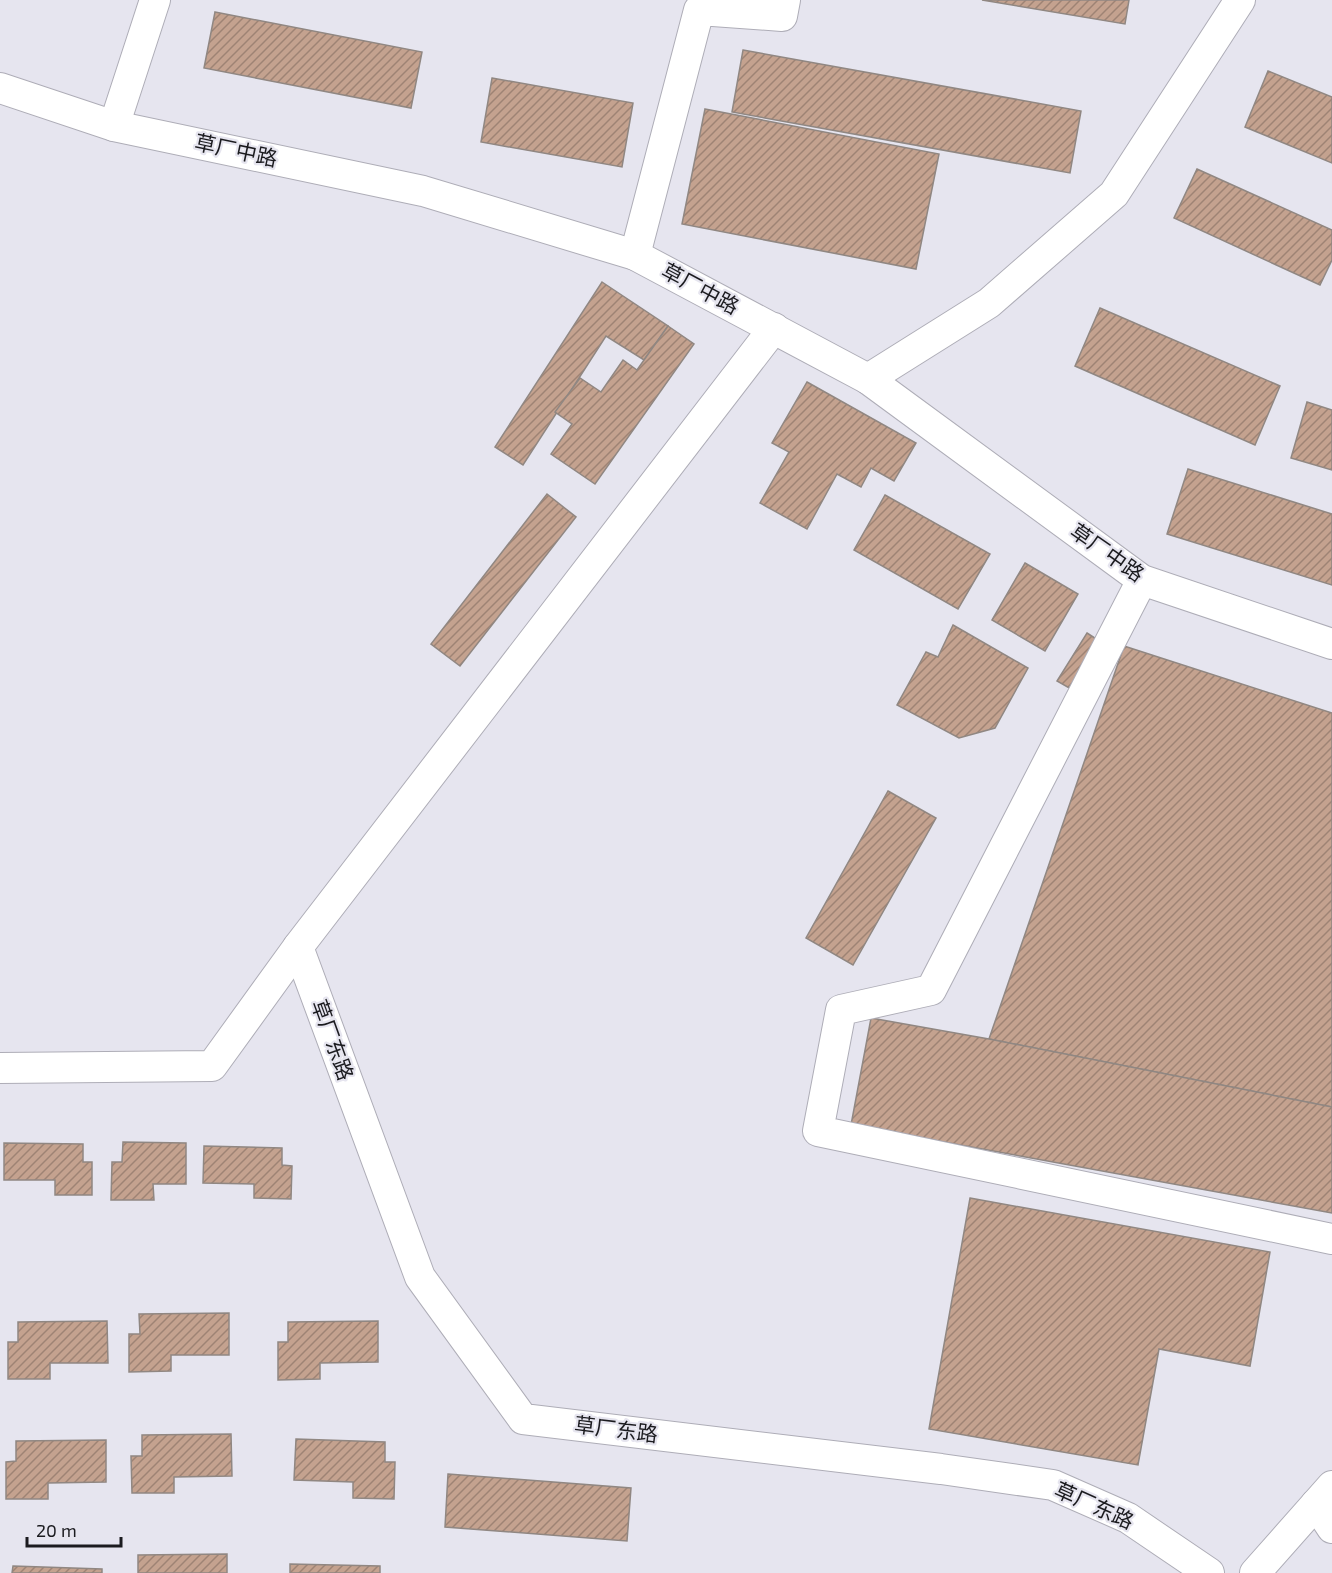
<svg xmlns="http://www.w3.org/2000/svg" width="1332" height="1573" font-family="'Exo 2','Noto Sans SC',sans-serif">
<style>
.building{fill:url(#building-hatch);stroke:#908782;stroke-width:1.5}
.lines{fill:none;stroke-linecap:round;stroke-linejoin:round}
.minor-casing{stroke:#aeadb7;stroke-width:32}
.minor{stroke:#fff;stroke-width:30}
.labels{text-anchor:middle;stroke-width:4.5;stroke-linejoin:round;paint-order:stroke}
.street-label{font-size:21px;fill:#1b1b1f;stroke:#e6e5ef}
</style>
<defs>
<pattern id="building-hatch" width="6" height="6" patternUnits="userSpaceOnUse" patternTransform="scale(1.5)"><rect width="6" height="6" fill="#c4a28f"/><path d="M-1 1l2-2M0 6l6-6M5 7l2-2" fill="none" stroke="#9e8374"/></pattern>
</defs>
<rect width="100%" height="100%" fill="#e6e5ef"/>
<g class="building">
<path d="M982,0h147l-4,24z"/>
<path d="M215,12l207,40 -11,56 -207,-40z"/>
<path d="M743,50l338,61 -11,62 -338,-61z"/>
<path d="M1268,71l64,26v66l-87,-36z"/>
<path d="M492,78l141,25 -11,64 -141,-25z"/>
<path d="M705,109l234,45 -23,115 -234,-45z"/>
<path d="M1197,169l135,61v30l-12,25 -146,-67z"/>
<path d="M602,282l66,44 -24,34 -38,-24 -83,129 -28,-18z"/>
<path d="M1100,308l180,78 -25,59 -180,-79z"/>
<path d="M668,326l26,18 -99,140 -44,-30 21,-30 -17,-12 25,-34 21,14 22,-32 14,10z"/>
<path d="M807,382l109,61 -22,38 -23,-13 -10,19 -24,-13 -30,55 -47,-26 29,-51 -17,-9z"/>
<path d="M1307,402l25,8v60l-41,-12z"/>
<path d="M1188,469l144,45v71l-165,-51z"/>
<path d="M547,494l29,23 -116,149 -29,-22z"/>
<path d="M885,495l105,59 -32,55 -104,-59z"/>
<path d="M1025,563l53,31 -33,57 -53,-31z"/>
<path d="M953,625l75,43 -33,60 -36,10 -62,-33 29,-53 12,5z"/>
<path d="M1087,633l14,9 -30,47 -14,-8z"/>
<path d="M1124,646l208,67v394l-343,-68z"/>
<path d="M888,791l48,27 -83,147 -47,-27z"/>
<path d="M871,1018l118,21 343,68v106l-481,-88z"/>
<path d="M123,1142l63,1v41h-33l1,16h-43l1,-38h10z"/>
<path d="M4,1143l79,1v18h9v33h-37v-15h-51z"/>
<path d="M204,1146l78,2v17l10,1 -1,33 -37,-1v-14l-51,-1z"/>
<path d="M970,1198l300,54 -20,114 -91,-17 -21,116 -209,-36z"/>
<path d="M229,1313v42h-58v16l-42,1v-38h11l-1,-20z"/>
<path d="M107,1321l1,42h-58v16h-42v-37h10v-20z"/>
<path d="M378,1321v41l-58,1v16l-42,1v-38h10v-20z"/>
<path d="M231,1434l1,42 -58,1v16h-42l-1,-37h11v-21z"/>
<path d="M296,1439l89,3v20h10l-1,37 -41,-1v-16l-59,-2z"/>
<path d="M106,1440v42l-58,1v16h-42v-37l10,-1v-20z"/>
<path d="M448,1474l183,14 -4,53 -182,-14z"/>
<path d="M227,1554v19h-89v-18z"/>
<path d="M290,1564l90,2v7h-90z"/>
<path d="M13,1566l89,3v4h-90z"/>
</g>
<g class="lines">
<defs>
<g id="minor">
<path d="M0,88l114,38 309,65 212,64 233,124 274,201 190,64"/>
<path d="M114,126l41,-126"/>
<path d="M635,255l64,-245 83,6 3,-16"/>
<path d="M868,379l121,-76 125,-109 126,-194"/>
<path d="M1142,580l-211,410 -90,20 -23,121 514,108"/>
<path d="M298,947l122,330 103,142 418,50 112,16 75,33 81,55"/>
<path d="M0,1068l212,-2 86,-119 476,-619"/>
<path d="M1316,1504l16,24"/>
<path d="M1255,1573l77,-87"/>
</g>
</defs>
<use href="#minor" class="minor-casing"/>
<use href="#minor" class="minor"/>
</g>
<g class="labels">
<g class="street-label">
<text transform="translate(236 151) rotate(12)" y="7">草厂中路</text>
<text transform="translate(700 289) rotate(28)" y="7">草厂中路</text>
<text transform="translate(1107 553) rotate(35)" y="7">草厂中路</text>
<text transform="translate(332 1040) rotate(70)" y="7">草厂东路</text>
<text transform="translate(616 1430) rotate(7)" y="7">草厂东路</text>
<text transform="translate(1094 1506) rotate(24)" y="7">草厂东路</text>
</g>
</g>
<path d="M27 1537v9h94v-9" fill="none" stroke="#1b1b1f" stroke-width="3"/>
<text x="36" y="1537" font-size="18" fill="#1b1b1f" stroke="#e6e5ef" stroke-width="4.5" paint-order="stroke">20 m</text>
</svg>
